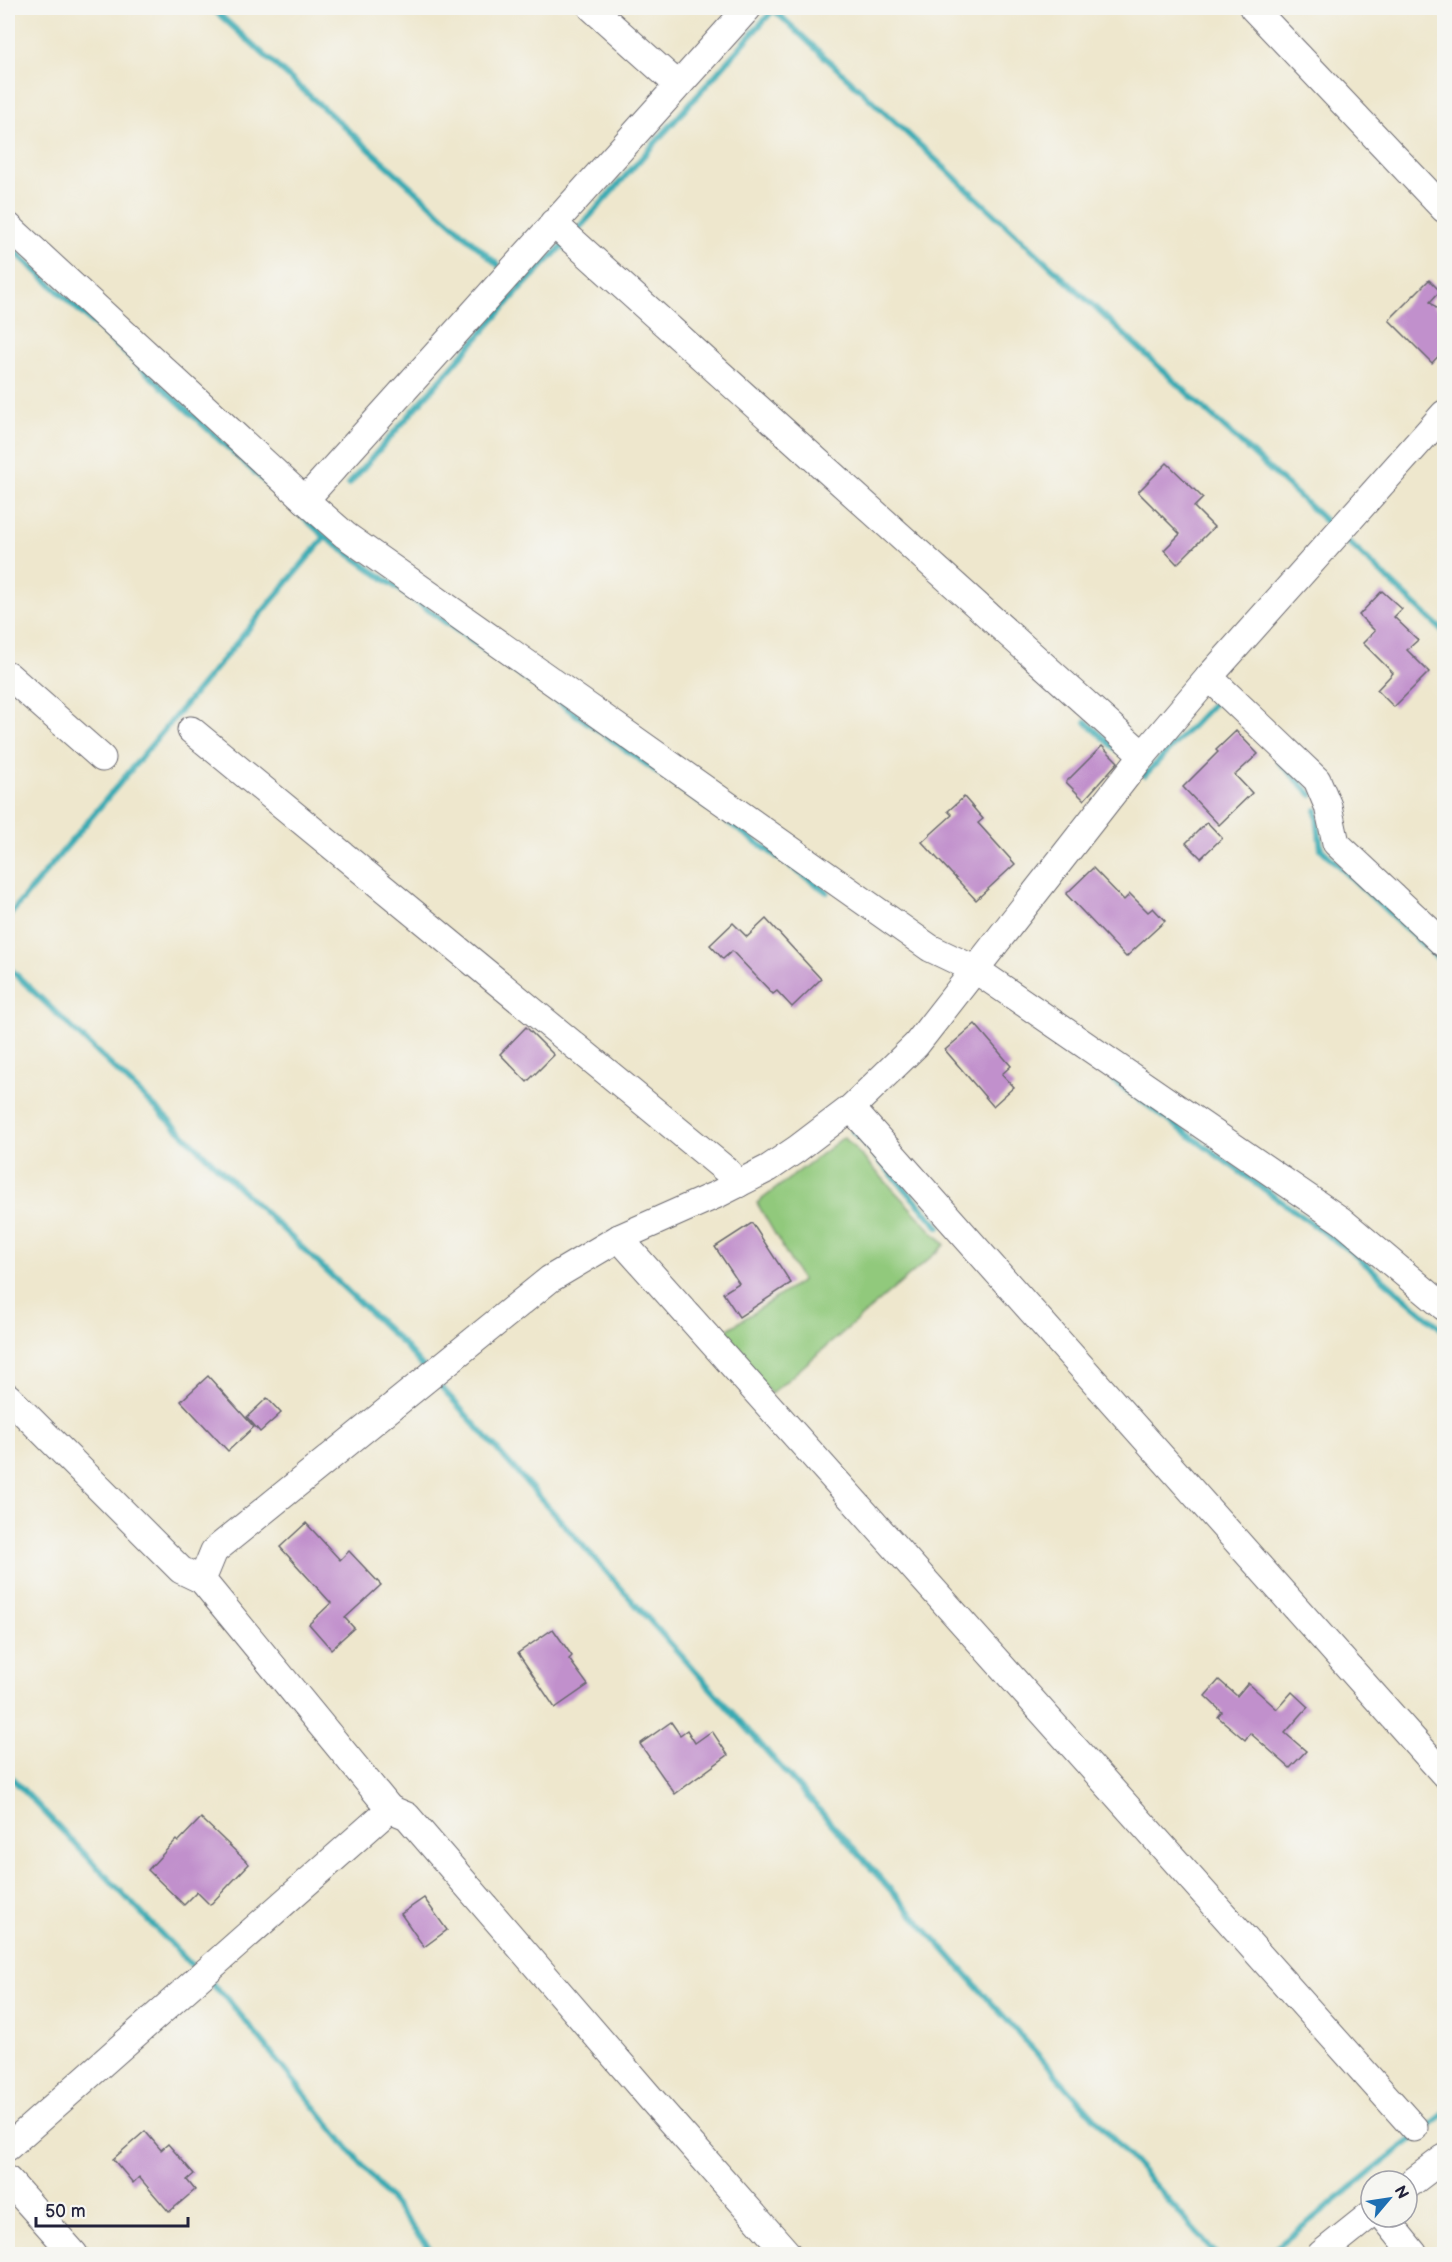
<svg xmlns="http://www.w3.org/2000/svg" width="1452" height="2262" font-family="'Balsamiq Sans',sans-serif">
<style>
.green{fill:#91c97c;stroke:#5a765c;stroke-width:1.5}
.lines{fill:none;stroke-linecap:round;stroke-linejoin:round}
.stream{stroke:#39aab3;stroke-width:6}
.building{fill:#c190cc}
.minor-casing{stroke:#69676e;stroke-width:29}
.minor{stroke:#fff;stroke-width:27}
</style>
<rect width="100%" height="100%" fill="#f6f6f2"/>
<filter id="ink" filterUnits="userSpaceOnUse"><feTurbulence type="fractalNoise" baseFrequency=".0167" numOctaves="2"/><feDisplacementMap in="SourceGraphic" scale="12" xChannelSelector="R" yChannelSelector="G"/><feConvolveMatrix kernelMatrix="1 2 1 2 8 2 1 2 1" color-interpolation-filters="sRGB"/></filter>
<filter id="wash" filterUnits="userSpaceOnUse"><feTurbulence type="fractalNoise" baseFrequency=".008" numOctaves="4" result="noise"/><feDisplacementMap in="SourceGraphic" scale="24" xChannelSelector="R" yChannelSelector="G"/><feGaussianBlur stdDeviation="1.35" result="paint"/><feColorMatrix in="noise" values="0 0 0 0 0 0 0 0 0 0 0 0 0 0 0 0 0 1.4 0 .05"/><feComposite in="paint" operator="in"/></filter>
<g filter="url(#wash)">
<rect width="100%" height="100%" fill="#eee7cd"/>
<path class="green" d="M844,1137l101,108 -174,149 -52,-59 83,-54 -45,-78z"/>
<g class="lines">
<g class="stream">
<path d="M212,8l286,257"/>
<path d="M774,10l560,519"/>
<path d="M574,234l201,-226"/>
<path d="M8,245l317,292 502,355"/>
<path d="M516,282l6,5 41,-42 3,3"/>
<path d="M349,484l173,-197"/>
<path d="M1344,538l100,94"/>
<path d="M1086,722l44,39"/>
<path d="M1279,762l33,33"/>
<path d="M1139,770l6,5 71,-74 4,3"/>
<path d="M1316,810l5,39 123,115"/>
<path d="M8,917l317,-380"/>
<path d="M8,967l396,378 22,25"/>
<path d="M1114,1081l236,170 94,80"/>
<path d="M853,1131l86,96"/>
<path d="M435,1380l781,874"/>
<path d="M8,1774l188,196"/>
<path d="M1436,1782l8,9"/>
<path d="M206,1979l19,17 209,258"/>
<path d="M1268,2254l176,-140"/>
</g>
</g>
<g id="blocks">
<g class="building">
<path d="M1429,280l11,11 -10,11 14,14v34l-12,13 -43,-43z"/>
<path d="M1167,463l36,35 -9,9 20,20 -37,37 -13,-14 16,-16 -42,-42z"/>
<path d="M1382,591l20,18 -8,8 24,23 -11,10 22,22 -35,35 -17,-17 16,-17 -30,-30 12,-12 -16,-16z"/>
<path d="M1236,731l22,23 -23,21 17,18 -33,32 -36,-38 35,-35 -2,-2z"/>
<path d="M1102,746l16,16 -34,38 -18,-18z"/>
<path d="M964,797l19,22 -5,4 37,41 -39,36 -54,-58 30,-27 -4,-4z"/>
<path d="M1207,822l15,16 -21,20 -15,-15z"/>
<path d="M1093,868l31,32 6,-6 18,18 5,-4 12,13 -39,36 -60,-63z"/>
<path d="M766,919l55,60 -29,28 -15,-16 -4,3 -41,-43 -9,8 -13,-14 23,-22 14,14z"/>
<path d="M975,1024l36,42 -9,8 12,13 -21,19 -48,-56z"/>
<path d="M526,1027l28,28 -27,27 -27,-28z"/>
<path d="M752,1223l39,60 -52,34 -16,-24 16,-10 -24,-36z"/>
<path d="M208,1376l46,51 -26,24 -47,-50z"/>
<path d="M267,1398l14,15 -21,19 -13,-15z"/>
<path d="M306,1523l34,37 9,-9 32,34 -36,33 9,10 -23,21 -22,-25 22,-21 -51,-56z"/>
<path d="M553,1629l19,27 -3,3 19,26 -33,23 -37,-55z"/>
<path d="M1219,1680l18,16 11,-13 29,26 15,-17 16,15 -23,26 21,18 -16,17 -40,-35 -5,7 -27,-23 4,-5 -17,-16z"/>
<path d="M671,1722l9,13 7,-5 8,13 17,-12 16,24 -53,39 -35,-50z"/>
<path d="M201,1818l48,46 -39,41 -13,-13 -13,13 -36,-35 28,-30 2,2z"/>
<path d="M424,1898l23,32 -23,17 -23,-33z"/>
<path d="M145,2131l16,19 7,-6 26,30 -7,6 8,10 -26,22 -30,-35 -6,6 -20,-24z"/>
</g>
</g>
</g>
<g filter="url(#ink)">
<use href="#blocks" fill-opacity="0" stroke="#69676e" stroke-width="1.5"/>
<g class="lines">
<defs>
<g id="minor">
<path d="M592,8l85,76"/>
<path d="M1253,8l191,201"/>
<path d="M553,223l590,532"/>
<path d="M8,226l297,274 40,35 585,413 46,22 366,251 102,86"/>
<path d="M305,500l443,-492"/>
<path d="M8,675l94,83"/>
<path d="M1209,677l108,103 11,26 8,37 108,101"/>
<path d="M191,730l535,440 12,14"/>
<path d="M851,1108l593,666"/>
<path d="M619,1238l795,890"/>
<path d="M8,1397l173,173 21,10"/>
<path d="M390,1809l17,7 245,284 136,154"/>
<path d="M8,2147l382,-338 -188,-229 12,-29 336,-272 69,-41 99,-44 51,-26 28,-19 54,-41 65,-63 223,-285 70,-83 235,-263"/>
<path d="M8,2180l66,74"/>
<path d="M1407,2186l37,-28"/>
<path d="M1384,2217l30,37"/>
<path d="M1321,2254l50,-40"/>
</g>
</defs>
<use href="#minor" class="minor-casing"/>
<use href="#minor" class="minor"/>
</g>
</g>
<rect width="1452" height="2262" fill="none" stroke="#f6f6f2" stroke-width="30"/>
<g transform="translate(1389 2199) rotate(61)"><circle r="28" fill="#f6f6f2" stroke="#a1a1a9" stroke-width="1.5"/>
<path d="M0-4.5L10 22L0 15L-10 22Z" fill="#1f6fb2"/>
<text y="-9" font-size="16" font-weight="bold" text-anchor="middle" fill="#22223b">N</text>
</g>
<path d="M36 2217v9h152v-9" fill="none" stroke="#22223b" stroke-width="3"/>
<text x="45" y="2217" font-size="18" fill="#22223b" stroke="#f6f6f2" stroke-width="4.5" paint-order="stroke">50 m</text>
</svg>
